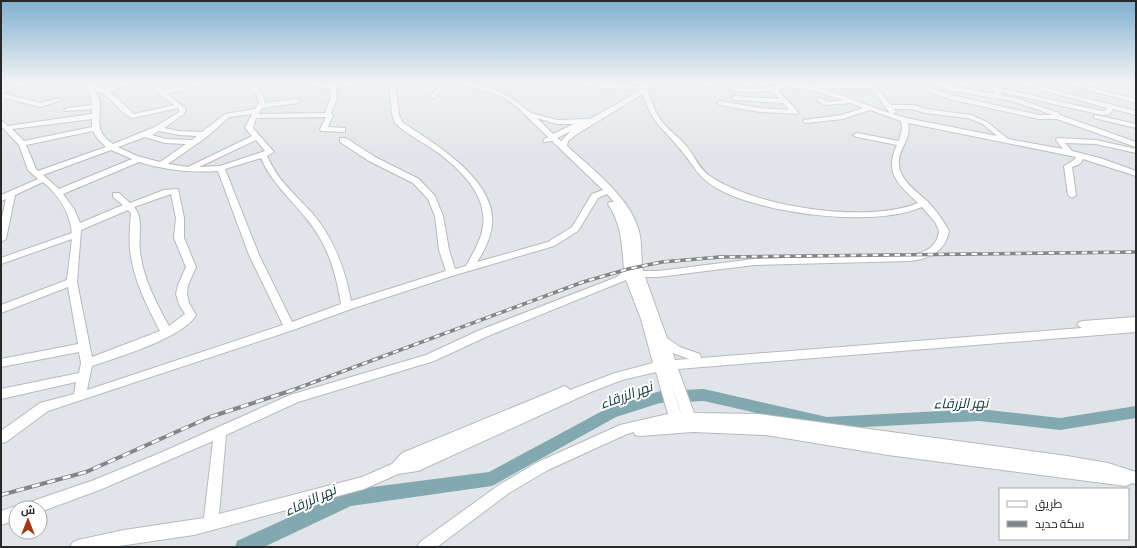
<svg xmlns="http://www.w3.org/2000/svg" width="1137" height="548" font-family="'Alegreya Sans',Cairo,sans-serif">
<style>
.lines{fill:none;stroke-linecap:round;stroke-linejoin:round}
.river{fill:#81a9af;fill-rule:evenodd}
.minor-casing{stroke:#b6b9bd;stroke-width:2}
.minor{fill:#fff;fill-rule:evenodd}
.rail-far1-casing{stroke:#838688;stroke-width:3.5}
.rail-casing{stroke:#838688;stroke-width:4}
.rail-far1{stroke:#fff;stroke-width:2;stroke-dasharray:5.5;stroke-linecap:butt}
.rail{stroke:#fff;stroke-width:2.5;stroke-dasharray:8;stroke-linecap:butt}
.labels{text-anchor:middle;stroke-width:4;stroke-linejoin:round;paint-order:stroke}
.near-water-label{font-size:14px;font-style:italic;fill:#10383d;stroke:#fff}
</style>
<rect width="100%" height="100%" fill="#e1e5e9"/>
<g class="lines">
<path class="river" d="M704,389l123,28 152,-8 81,9 76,-12v12l-76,12 -81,-9 -152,8 -123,-28 -44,2 -44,14 -124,69 -141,20 -87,41h-29l2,-6 112,-51 140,-18 117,-63 54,-18z"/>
<defs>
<g id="minor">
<path d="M19,83h8l-24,10 37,10 19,-5 3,2 -22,7 -39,-10v-7z"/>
<path d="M68,83l23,1 15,5 18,-6h8l-22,9 24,22 40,-9 -29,-22h7l11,8 30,-8h9l-1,1 -34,10 19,15 -2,5 -20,14 15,3 23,1 23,-18 30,-5 4,-6 -2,-7 -9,-13h6l9,13 2,7 33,-4 3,2 -3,2 -36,5 -3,6 66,-1 5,-14v-10l-23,-4 -3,-2 23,2 -1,-2h6l2,2 28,-2 -3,2 -23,3 1,11 -6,14 2,2 -5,12 17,1v4l-24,-1 -1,-2 6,-12 -70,1 -3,10 21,24 -7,4c11,25 27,37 45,57 22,26 33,55 39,88l95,-30 -7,-21 -4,-34 -7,-17 -15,-16 -44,-22 -29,-19v-4h6l29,19 44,22 16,17 8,20 6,34 6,19 11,-3c7,-13 15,-25 17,-40 5,-33 -28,-62 -52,-78 -12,-8 -26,-15 -36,-25l-3,-9 -3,-31h6l4,31 3,8c32,22 95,57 90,104 -2,13 -8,25 -15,36l71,-20 24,-15 20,-33 11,-4 -51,-49 -8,1 -1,-2 5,-3 -30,-29 -15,-11 -23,-8 -24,-5 -1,-1h15l26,7 16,8 19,15 26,7 33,-1 51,-29 -54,-3 -2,-1v-2l56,2 -1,-3h6c4,13 7,27 16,39 8,9 18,16 26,26 7,9 12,22 22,28 44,31 158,48 208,27 -20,-19 -34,-30 -21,-58l-40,-8 -4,-2 4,-2 42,8 3,-13 -1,-7 -31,-11 -27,9 -37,4 -3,-2 1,-1 38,-5 21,-7 -12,-5 -27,2 -7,-5v-2h4l6,4 16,-2 -27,-9 -27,-4 -11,3 20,22v2l-38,-2 -40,-7 -3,-2 3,-2 40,7 29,2 -6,-7 -49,-3 -3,-2 3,-2 45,3 -7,-8 -29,1 -45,-7 -3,-2 60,6 26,-4 -6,-2h14l23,3 3,-2 58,-1 18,22h22l13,4 45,6 16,7 21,17 55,10 -7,-9 1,-2 39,2 40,9v4l-40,-9 -31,-1 7,8 28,7 36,13v5l-53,-17 -3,5 -8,3 4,28 -4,3 -4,-3 -4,-29 10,-6 2,-3 -168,-34c4,17 -11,26 -9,42 1,15 17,26 28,36 8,8 16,19 22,30 -4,21 -20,28 -39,30l-156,4 -96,12h-13l22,61 13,9 20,7 1,4 381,-30 -5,-3 2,-3 4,-1 53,-4v15l-458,37 16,44 64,1 309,42 41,7 28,9v12l-4,-1 -6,3 -238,-31 -122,-20 -73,-3 -53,4 -5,-1 -1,-3 -7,2 -79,36 -39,23 -72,54h-20l3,-5 79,-57 39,-23 82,-37 48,-11 -12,-42 -34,8 -31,12 -173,79 -20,3 -34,15 -170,46 -82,12h-42l3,-5 5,-2 46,-10 80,-12 9,-77 -111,48 -62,23v-4h-15l2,-5 67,-23 66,-27 130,-58 136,-40 54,-25 137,-53 7,-7c-2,-25 -2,-45 -16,-66l1,-2h5l-7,-8 -9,4 -20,33 -24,15 -99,29 -104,34 -58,21 -245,81 -42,31 -5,1v-12l39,-28 34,-9 2,-12 -75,17v-10l78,-16 2,-10 -2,-11 -78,15v-8l77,-15 -10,-57 -67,26v-8l66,-25 5,-41 -71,25v-6l71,-25c-2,-20 -13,-38 -29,-51l-28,13 -9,44 -5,3v-20l5,-23 -5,2v-6l37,-16 -10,-9 -9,-25 -18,-19v-6l7,6 84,-12v-5l-27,2 -1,-1 3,-2 25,-3 -3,-16zM820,88h51l19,25zM96,91c15,3 22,22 37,27l45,-10 1,2v2l-24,15 -42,17c-18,-12 -13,-22 -13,-38 0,-4 -2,-11 -4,-15zM643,94c8,28 20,34 37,55 15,17 17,29 40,41 45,24 154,38 202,17l13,15 4,9c-2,16 -13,22 -29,24l-156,4 -96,12h-15c-3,-14 0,-29 -5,-43 -9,-31 -48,-61 -71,-82l1,-5 9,-7zM894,109h18l13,4 43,5 15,6 14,12 -91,-18 -13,-4 3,-2zM252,114l-7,14 7,8 -64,31 -20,-3 40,-28 21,-19zM537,118l20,6h17l-21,10zM92,119v8l-68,14 -12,-12zM93,131l4,7 9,9 -68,24 -2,-2 -10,-24zM159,131l20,4 18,1 -5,4 -27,-1 -13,-4zM571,131l-10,10 -4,-3zM145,137l20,6 21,1 -26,18 -23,-6 -19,-9zM256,140l9,11 -45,15 -21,1zM111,150l21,9 -73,30 -16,-14zM261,158c10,24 28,39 44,59 22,25 31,55 36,87l-49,18 -33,-67 -34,-86zM139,162c26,8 52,11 79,9l31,84 34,70 -196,65 5,-24c26,-9 91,-28 104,-51l-7,-12 -2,-9 1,-9 8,-18 -12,-29v-20l-6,-29 -14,1 -34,13 -11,-10h-6v4l10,8 -43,18 -6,-14 -11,-15zM171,194l5,24 -2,20 12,29 -8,18 -2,9 3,10 6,10 -16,12c-13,-23 -26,-48 -29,-74 -2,-14 4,-34 -6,-45zM128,210l3,3c-1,13 -2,25 -1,37 3,29 17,56 30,81l-68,26 -15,-75 4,-52zM626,280l15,39 12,44 -38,10 -45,17 -2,-2 -4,-2 -4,2 -158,65 -10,11 -30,13 -143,37 7,-79 72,-33 136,-41 54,-25zM673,353l16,6 -14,1zM670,379l11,34 -1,-2z"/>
<path d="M443,83h6l-15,15h-4v-2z"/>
<path d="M905,83h8l38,12 88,20h14l-41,-14 -53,-9 -33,-9h10l59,11 -1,-4 -8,-7h7l6,5 103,23h3l2,-3 -90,-25h9l110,28v4l-23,-6 -3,5 -8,1 -101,-23v3l14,3 44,15 1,2 76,27v5l-79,-28h-18l-90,-20z"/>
<path d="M1063,83h9l64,16v4z"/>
<path d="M1109,83h10l17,4v4z"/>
<path d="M1096,115l40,9v4l-42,-10v-2z"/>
<path d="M16,506l5,2h-5v12l-15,5v-14z"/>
</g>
</defs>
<use href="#minor" class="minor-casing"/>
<use href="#minor" class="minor"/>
<defs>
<path id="rail-far1" d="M290,391l293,-109 45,-13 34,-7 58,-5 416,-5"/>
<path id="rail" d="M1,495l85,-23 124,-55 83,-27"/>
</defs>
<use href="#rail-far1" class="rail-far1-casing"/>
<use href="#rail" class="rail-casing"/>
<use href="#rail-far1" class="rail-far1"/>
<use href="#rail" class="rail"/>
</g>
<linearGradient id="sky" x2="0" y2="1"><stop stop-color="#7fb0d1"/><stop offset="0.52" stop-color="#f2f3f5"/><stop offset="1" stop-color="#f2f3f5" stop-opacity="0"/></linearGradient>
<rect width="1137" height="159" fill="url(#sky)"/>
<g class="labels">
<g class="near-water-label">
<text transform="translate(626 395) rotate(-20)" y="5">نهر الزرقاء</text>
<text transform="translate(961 403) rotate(-1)" y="5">نهر الزرقاء</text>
<text transform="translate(310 500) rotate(-25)" y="5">نهر الزرقاء</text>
</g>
</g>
<rect width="1137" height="548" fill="none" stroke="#262829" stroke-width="4"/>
<rect x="999" y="488" width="130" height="52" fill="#ffffff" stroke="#a8a9a9"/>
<rect x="1007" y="501" width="20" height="6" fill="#ffffff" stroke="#a8a9a9"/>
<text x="1035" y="508" font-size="12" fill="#262829">طريق</text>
<rect x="1007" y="521" width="20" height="6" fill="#838688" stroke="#a8a9a9"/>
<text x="1035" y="528" font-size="12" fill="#262829">سكة حديد</text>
<g transform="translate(28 520)"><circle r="19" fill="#ffffff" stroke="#a8a9a9"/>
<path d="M0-3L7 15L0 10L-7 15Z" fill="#a03916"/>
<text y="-6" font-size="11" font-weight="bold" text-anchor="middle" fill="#262829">ش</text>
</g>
</svg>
